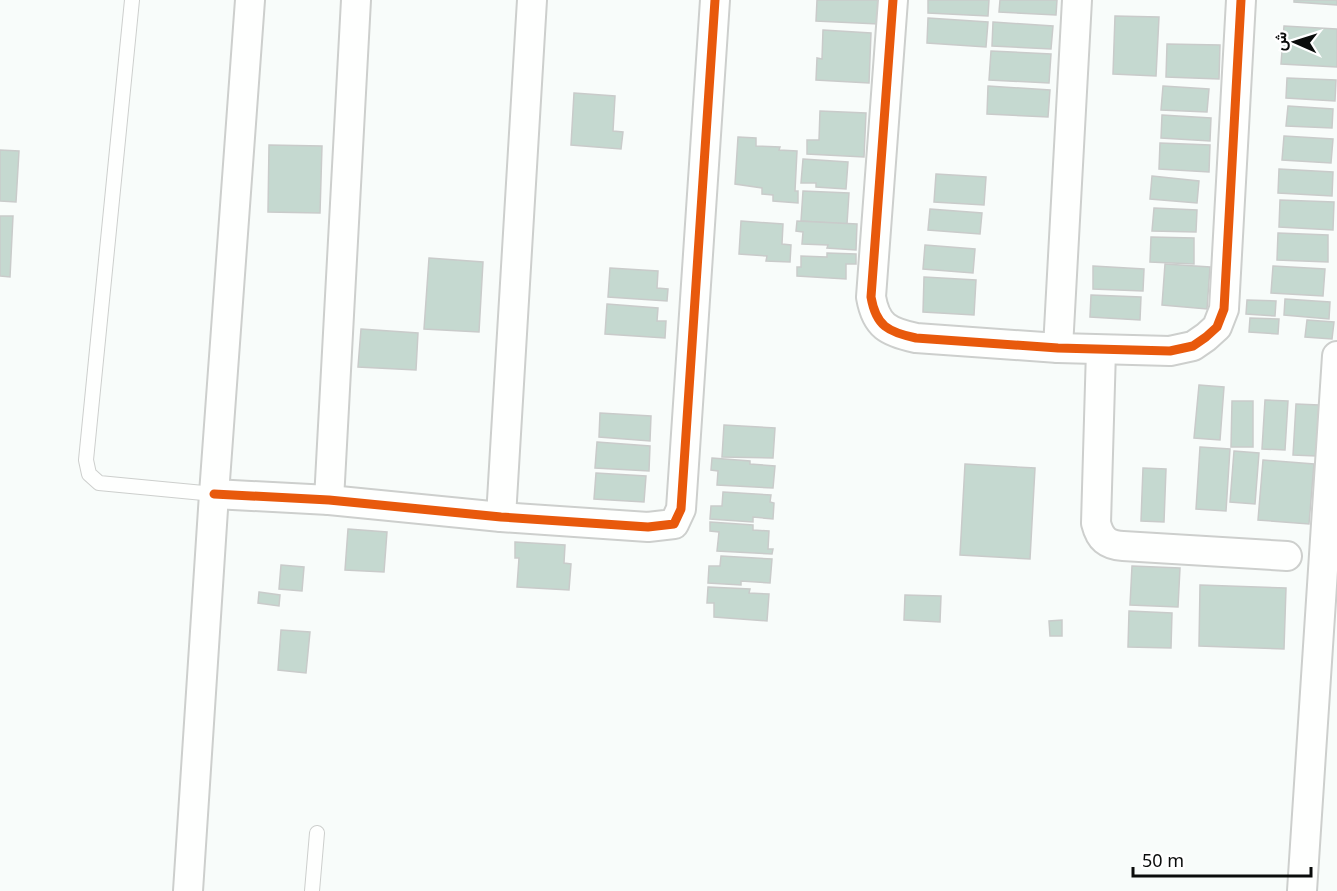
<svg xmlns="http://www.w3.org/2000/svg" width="1337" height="891" font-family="'Noto Sans',Vazirmatn,sans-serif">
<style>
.building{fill:#c5d9d0;stroke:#c9cbca;stroke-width:1.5}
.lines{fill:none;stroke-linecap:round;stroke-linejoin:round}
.lane-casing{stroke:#cdcfcd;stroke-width:16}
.street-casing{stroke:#cdcfcd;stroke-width:32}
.lane{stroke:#fefffe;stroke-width:14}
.street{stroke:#fefffe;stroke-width:28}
.cycleway-casing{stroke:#fff;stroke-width:13}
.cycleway{stroke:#e8590c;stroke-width:9}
</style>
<rect width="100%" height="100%" fill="#f8fcfa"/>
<g class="building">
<path d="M817,0h63l-2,24 -62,-3z"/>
<path d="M928,0h61l-1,16 -60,-3z"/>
<path d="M1000,0h57l-1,15 -57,-3z"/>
<path d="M1294,0h43v5l-43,-3z"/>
<path d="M1115,16l44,1 -3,59 -43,-2z"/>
<path d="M928,18l60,4 -2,25 -59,-4z"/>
<path d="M993,22l60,4 -2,23 -59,-3z"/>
<path d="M1284,26l53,3v38l-56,-3z"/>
<path d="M823,30l48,3 -2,50 -53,-3 1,-22 5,1z"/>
<path d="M1167,44l53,1 -1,34 -53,-2z"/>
<path d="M991,51l60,3 -2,29 -60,-3z"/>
<path d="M1287,78l49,2 -1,21 -49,-3z"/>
<path d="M988,86l62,4 -2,27 -61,-3z"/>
<path d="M1163,86l46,3 -2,23 -46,-2z"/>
<path d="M574,93l41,3 -2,35 10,1 -2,17 -50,-4z"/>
<path d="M1288,106l45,3 -1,19 -46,-2z"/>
<path d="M820,111l46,2 -2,44 -57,-3v-14h12z"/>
<path d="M1162,115l49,3 -1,23 -49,-3z"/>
<path d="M1284,136l49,3 -2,24 -49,-3z"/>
<path d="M738,137l18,1v8l24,1 -1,3 18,1 -2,40h3v12l-25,-2v-6l-11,-1v-6l-27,-4z"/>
<path d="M1160,143l50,2 -1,27 -50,-3z"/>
<path d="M269,145l53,1 -2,67 -52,-1z"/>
<path d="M0,150l19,1 -3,51 -16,-1z"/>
<path d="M803,159l45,3 -2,27 -30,-2v-4h-15z"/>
<path d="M1279,169l54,3 -1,24 -54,-3z"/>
<path d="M936,174l50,3 -2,28 -50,-3z"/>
<path d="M1152,176l47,5 -2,22 -47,-4z"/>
<path d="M803,191l46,2 -2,31 -46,-3z"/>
<path d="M1280,200l54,2 -1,28 -54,-3z"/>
<path d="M1154,208l43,2 -1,22 -44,-1z"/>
<path d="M930,209l52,4 -2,21 -52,-4z"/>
<path d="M0,216h13l-3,61 -10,-1z"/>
<path d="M741,221l42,3 -1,20 9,1 -1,17 -24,-1 1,-5 -28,-2z"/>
<path d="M797,221l60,3 -1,26 -29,-2 1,-3 -26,-1 1,-12 -7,-1z"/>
<path d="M1278,233l50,2v27l-51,-2z"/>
<path d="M1151,237l43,1v26l-44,-2z"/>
<path d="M925,245l50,4 -2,24 -50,-4z"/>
<path d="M827,253l29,1v10h-10v15l-49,-3v-9h4v-11l26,1z"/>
<path d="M429,258l54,4 -4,70 -55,-3z"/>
<path d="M1165,264l45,3 -3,42 -45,-4z"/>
<path d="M1093,266l51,3 -1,22 -50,-2z"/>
<path d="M1273,266l52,3 -2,27 -52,-3z"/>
<path d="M610,268l48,3 -1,17 11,1 -1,12 -59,-4z"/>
<path d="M924,277l52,3 -2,35 -51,-3z"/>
<path d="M1091,295l50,2 -1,23 -50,-3z"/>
<path d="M1285,299l45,3 -1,17 -45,-4z"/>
<path d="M1247,300l29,1 -1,15 -29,-2z"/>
<path d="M607,304l51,4 -1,13h9l-1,17 -60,-4z"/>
<path d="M1250,318l29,1 -1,15 -29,-2z"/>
<path d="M1307,320l27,2 -2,17 -27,-2z"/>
<path d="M361,329l57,4 -2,37 -58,-3z"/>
<path d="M1199,385l25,2 -4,53 -26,-2z"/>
<path d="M1265,400l23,1 -3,49 -23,-1z"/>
<path d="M1232,401h21v46h-22z"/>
<path d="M1296,404l23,1 -3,51 -23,-1z"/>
<path d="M600,413l51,3 -1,25 -51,-4z"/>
<path d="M724,425l51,3 -2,30 -51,-1z"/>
<path d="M597,442l53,4 -1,25 -54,-3z"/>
<path d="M1200,447l30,2 -4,62 -30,-2z"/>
<path d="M1234,451l25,2 -4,51 -25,-2z"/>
<path d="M712,458l38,3v3l25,2 -2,22 -56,-3 1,-14 -7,-1z"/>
<path d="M1263,460l51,4 -5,60 -51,-4z"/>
<path d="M965,464l70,4 -5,91 -70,-4z"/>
<path d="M1143,468l23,1 -2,53 -23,-1z"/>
<path d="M596,473l50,3 -2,26 -50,-3z"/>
<path d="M723,492l48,3 -1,7 4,1 -1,16 -20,-2v5l-43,-3 1,-13h11z"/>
<path d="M710,522l43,3v5l16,1 -1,18h5l-1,5 -55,-3 2,-19 -9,-1z"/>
<path d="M348,529l39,3 -3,40 -39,-2z"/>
<path d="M515,542l50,3 -1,18 7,1 -2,26 -52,-3 2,-29h-4z"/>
<path d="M721,556l51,3 -2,24 -29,-2v4l-33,-2 1,-17h11z"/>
<path d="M281,565l23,2 -2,24 -23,-2z"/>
<path d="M1132,566l48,2 -2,39 -48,-2z"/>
<path d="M1200,585l86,3 -2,61 -85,-3z"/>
<path d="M708,587l42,2 -1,4 20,1 -2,27 -53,-4v-14h-7z"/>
<path d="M259,592l21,3 -1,11 -21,-3z"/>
<path d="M905,595l36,1 -1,26 -36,-2z"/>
<path d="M1129,611l43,2 -1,35 -43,-1z"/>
<path d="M1062,620v16h-12l-1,-15z"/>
<path d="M281,630l29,2 -4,41 -28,-3z"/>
</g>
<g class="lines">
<defs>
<g id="lane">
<path d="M132,0l-46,460 3,14 10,9 115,11"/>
<path d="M312,891l5,-58"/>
</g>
<g id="street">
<path d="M893,0l-22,297c5,29 17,35 45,41l142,10 112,3 23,-5 13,-9 11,-10 7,-18 17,-309"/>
<path d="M1058,348l19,-348"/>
<path d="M1101,350l-5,173c4,16 11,22 27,23l164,10"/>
<path d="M214,494l115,6 172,17 147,10 26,-3 7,-15 34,-509"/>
<path d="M329,500l27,-500"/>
<path d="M501,517l31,-517"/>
<path d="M188,891l26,-397 36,-494"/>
<path d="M1302,891l35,-535"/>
</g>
</defs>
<use href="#lane" class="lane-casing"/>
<use href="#street" class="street-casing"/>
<use href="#lane" class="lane"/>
<use href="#street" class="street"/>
<defs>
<g id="cycleway">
<path d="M893,0l-22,297c5,29 17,35 45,41l142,10 112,3 23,-5 13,-9 11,-10 7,-18 17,-309"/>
<path d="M214,494l115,6 172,17 147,10 26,-3 7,-15 34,-509"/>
</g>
</defs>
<use href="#cycleway" class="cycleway-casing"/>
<use href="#cycleway" class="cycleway"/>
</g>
<g transform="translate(1295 42) rotate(273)" stroke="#ffffff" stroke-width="4.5" paint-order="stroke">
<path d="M0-4.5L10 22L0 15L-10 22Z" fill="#0a0c0b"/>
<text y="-9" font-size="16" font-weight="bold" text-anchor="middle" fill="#0a0c0b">ش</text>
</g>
<path d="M1133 867v9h178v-9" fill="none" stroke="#0a0c0b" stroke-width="3"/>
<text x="1142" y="867" font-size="18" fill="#0a0c0b" stroke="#ffffff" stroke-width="4.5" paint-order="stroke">50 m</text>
</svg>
